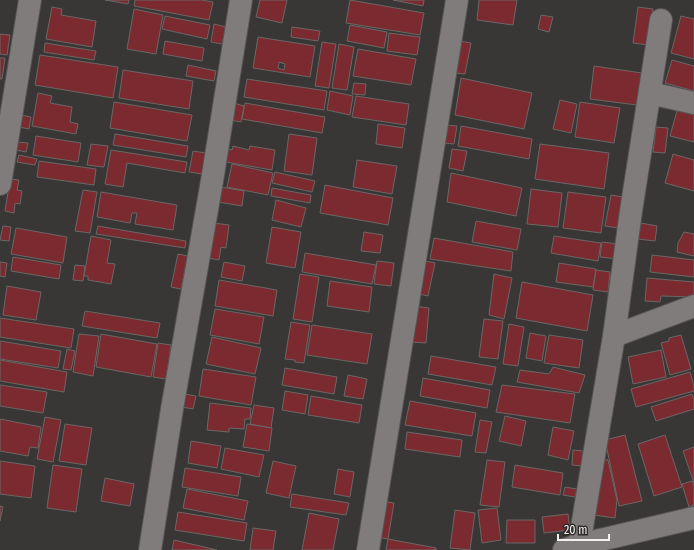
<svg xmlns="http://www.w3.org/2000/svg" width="694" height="550" font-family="'Fira Sans Condensed',sans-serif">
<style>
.building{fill:#7b2b2f;stroke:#6a6766;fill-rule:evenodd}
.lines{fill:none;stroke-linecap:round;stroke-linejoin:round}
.minor-casing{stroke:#575454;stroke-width:24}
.minor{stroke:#807c7c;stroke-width:22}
</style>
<rect width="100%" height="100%" fill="#393636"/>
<g class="building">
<path d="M105,0h24l-1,4z"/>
<path d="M135,0h67l11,2 -4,18 -75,-14z"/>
<path d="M260,0h27l-5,23 -26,-6z"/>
<path d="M350,0l74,13 -4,22 -74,-12z"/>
<path d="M393,0h31l-1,6z"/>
<path d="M479,0h38l-4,25 -36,-5z"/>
<path d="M52,7l10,2 -1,6 35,6 -4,26 -46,-8z"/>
<path d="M638,7l15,2 -5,36 -15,-2z"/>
<path d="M134,9l29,6 -7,39 -29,-5z"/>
<path d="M541,15l12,2 -4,15 -11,-3z"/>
<path d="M165,16l45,9 -3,14 -45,-10z"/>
<path d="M681,16l13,3v40l-23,-6z"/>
<path d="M214,24l12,3 -4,17 -11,-2z"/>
<path d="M350,25l37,7 -3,16 -37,-7z"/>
<path d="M292,27l28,4 -2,10 -27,-4z"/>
<path d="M389,33l31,4 -3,18 -30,-4z"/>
<path d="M0,34l10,1 -3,20 -7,-1z"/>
<path d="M258,37l57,9 -5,31 -57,-9zM279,62l6,2 -1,6 -6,-2z"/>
<path d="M165,41l39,7 -2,13 -39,-7z"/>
<path d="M460,41l11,2 -6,31 -10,-1z"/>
<path d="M322,42l14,2 -7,44 -14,-2z"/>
<path d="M45,43l51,8 -2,9 -50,-8z"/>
<path d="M339,44l15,3 -7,43 -15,-2z"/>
<path d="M358,49l58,10 -5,26 -58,-9z"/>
<path d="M40,55l78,12 -5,31 -78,-13z"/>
<path d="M0,58h5l-3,21h-2z"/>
<path d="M672,60l22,6v25l-29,-8z"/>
<path d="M188,65l28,6 -2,10 -28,-5z"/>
<path d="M594,66l48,7 -5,32 -47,-6z"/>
<path d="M123,70l70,11 -4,28 -70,-11z"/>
<path d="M461,78l71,15 -8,36 -69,-14z"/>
<path d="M247,79l80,12 -3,19 -80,-13z"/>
<path d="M354,83l12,1 -1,11 -13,-1z"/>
<path d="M330,91l23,5 -3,19 -23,-5z"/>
<path d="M38,93l14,3 -2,7 22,4 -2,15 8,2 -2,10 -44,-8z"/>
<path d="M356,96l53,8 -3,21 -54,-8z"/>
<path d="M560,100l17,4 -6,29 -18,-4z"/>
<path d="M114,102l78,13 -5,26 -77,-13z"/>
<path d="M580,102l40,6 -6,35 -39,-6z"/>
<path d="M234,103l10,3 -3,16 -11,-2z"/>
<path d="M245,103l80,14 -3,16 -80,-14z"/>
<path d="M678,107l16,4v31l-24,-6z"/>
<path d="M21,115l10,2 -2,12 -10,-2z"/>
<path d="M378,124l27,4 -3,20 -26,-4z"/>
<path d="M447,125l10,1 -3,18 -10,-1z"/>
<path d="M461,126l71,13 -3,20 -71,-13z"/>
<path d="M656,127l12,1 -3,25 -12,-1z"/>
<path d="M115,134l73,12 -2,11 -73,-12z"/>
<path d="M289,134l28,4 -5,37 -28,-4z"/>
<path d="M36,136l45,7 -3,19 -45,-7z"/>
<path d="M17,142l11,1 -2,9 -10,-2z"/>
<path d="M91,144l17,2 -4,21 -17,-2z"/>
<path d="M540,144l69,9 -5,36 -69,-10z"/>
<path d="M233,146l16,4 1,-4 25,4 -3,20 -46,-8 2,-13 4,1z"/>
<path d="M452,149l15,2 -4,20 -14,-3z"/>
<path d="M111,150l76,12 -2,11 -58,-10 -4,24 -18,-3z"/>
<path d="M193,151l13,2 -4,21 -13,-2z"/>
<path d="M673,154l21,6v31l-29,-8z"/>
<path d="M19,155l18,4 -2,6 -18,-3z"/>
<path d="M357,160l40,6 -5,28 -39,-7z"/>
<path d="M39,161l57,8 -2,16 -57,-8z"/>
<path d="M232,164l41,9 -5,22 -41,-8z"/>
<path d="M275,172l40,9 -3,11 -40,-9z"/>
<path d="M451,173l71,15 -6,28 -69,-14z"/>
<path d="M10,179l9,1 -2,10 5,1 -2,13 -5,-1 -1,10 -9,-2z"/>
<path d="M325,185l68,13 -5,27 -68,-12z"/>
<path d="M221,187l23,4 -2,15 -24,-4z"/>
<path d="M272,188l39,7 -1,8 -39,-7z"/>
<path d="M531,189l31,4 -4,34 -31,-3z"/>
<path d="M83,190l14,2 -7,41 -15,-2z"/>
<path d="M101,192l76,13 -4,25 -38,-6 2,-11h-5l-2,10 -33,-6z"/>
<path d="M568,192l38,5 -5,36 -38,-5z"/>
<path d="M611,195l12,2 -5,31 -13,-2z"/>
<path d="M276,200l30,8 -5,19 -29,-7z"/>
<path d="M476,221l45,8 -4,21 -45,-8z"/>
<path d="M214,223l15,2 -3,23 -5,-1 -2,13 -11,-2z"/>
<path d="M641,223l16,3 -2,15 -17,-2z"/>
<path d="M3,226l8,1 -2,14 -9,-1z"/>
<path d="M98,226l88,15 -1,7 -89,-14z"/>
<path d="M272,227l29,5 -6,36 -29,-5z"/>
<path d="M16,228l51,9 -4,26 -52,-9z"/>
<path d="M364,232l19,3 -3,18 -19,-2z"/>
<path d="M684,232l10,2v22l-17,-4 1,-9z"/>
<path d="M91,236l20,4 -4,23 8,1 -4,20 -23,-4v-4h-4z"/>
<path d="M554,236l47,7 -3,18 -47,-8z"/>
<path d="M434,238l79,14 -2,19 -81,-12z"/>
<path d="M602,242l17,2 -2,15 -17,-2z"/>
<path d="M305,253l71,12 -4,19 -70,-12z"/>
<path d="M178,254l10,2 -7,33 -10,-2z"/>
<path d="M652,255l42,5v17l-44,-5z"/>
<path d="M13,257l48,8 -2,14 -48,-8z"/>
<path d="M421,260l14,3 -7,33 -14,-3z"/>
<path d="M377,261l17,2 -3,23 -17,-2z"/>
<path d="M0,262l7,1 -2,14 -5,-1z"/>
<path d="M224,262l21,4 -3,15 -21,-4z"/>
<path d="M559,263l37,6 -3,18 -37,-5z"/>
<path d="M75,265l10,1 -2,15 -10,-1z"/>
<path d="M596,270l14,2 -2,20 -15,-2z"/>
<path d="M300,274l19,3 -7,45 -19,-3z"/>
<path d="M494,274l18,4 -8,41 -15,-4z"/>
<path d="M647,278l47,4v15l-33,-1 -1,6 -15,-1z"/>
<path d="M219,280l58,10 -4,26 -58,-10z"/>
<path d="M330,281l42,6 -3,25 -42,-6z"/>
<path d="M522,282l71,13 -6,36 -71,-13z"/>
<path d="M7,286l34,6 -5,28 -33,-5z"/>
<path d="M414,306l15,2 -3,35 -16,-1z"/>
<path d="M215,309l49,8 -5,27 -49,-9z"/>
<path d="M85,311l75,12 -3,15 -75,-12z"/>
<path d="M0,318l74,11 -3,19 -71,-11z"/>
<path d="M484,319l19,2 -5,38 -19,-2z"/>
<path d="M291,322l19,3 -6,38 -9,-1v-2l-10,-1z"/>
<path d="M509,324l15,3 -6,39 -15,-2z"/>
<path d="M312,325l60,9 -5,30 -60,-9z"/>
<path d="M530,333l16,3 -4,25 -16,-3z"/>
<path d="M79,334l20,2 -6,40 -20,-4z"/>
<path d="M101,334l56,10 -6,33 -55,-10z"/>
<path d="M549,335l34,5 -4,28 -35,-5z"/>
<path d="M681,335l10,34 -21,6 -9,-32 8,-2v-3z"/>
<path d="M212,337l49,11 -6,26 -49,-10z"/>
<path d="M0,341l61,10 -3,17 -58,-9z"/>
<path d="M158,343l13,2 -5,34 -13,-2z"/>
<path d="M67,349l8,2 -4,19 -8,-1z"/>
<path d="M661,350l5,27 -33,7 -5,-27z"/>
<path d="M431,356l65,11 -4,18 -64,-11z"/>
<path d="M0,360l67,12 -3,20 -64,-11z"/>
<path d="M553,367l32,8 -6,18 -62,-11 3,-12 29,4z"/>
<path d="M285,368l52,9 -3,17 -52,-9z"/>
<path d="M203,369l53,8 -5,28 -52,-9z"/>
<path d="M690,372l4,14v5l-58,16 -5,-18z"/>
<path d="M348,375l19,4 -4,20 -19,-3z"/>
<path d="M423,378l67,12 -3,18 -67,-12z"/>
<path d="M0,385l47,7 -4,21 -43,-7z"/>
<path d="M502,385l73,9 -5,29 -74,-11z"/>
<path d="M285,391l23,4 -3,19 -23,-4z"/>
<path d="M185,394l11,2 -3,13 -11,-2z"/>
<path d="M692,394l2,6v9l-38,12 -5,-14z"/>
<path d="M311,396l51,9 -3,18 -51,-8z"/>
<path d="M410,401l66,12 -4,23 -67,-11z"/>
<path d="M210,403l41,5 -1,11h-5l-1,10 -15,-1v4l-22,-2z"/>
<path d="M254,405l20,3 -3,20 -21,-4z"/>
<path d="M505,416l21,5 -5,25 -22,-5z"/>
<path d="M45,417l16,3 -8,42 -16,-3z"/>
<path d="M0,419l41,8 -3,21 -8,-1 -2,9 -28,-5z"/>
<path d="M480,420l12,2 -6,31 -11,-1z"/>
<path d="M65,424l27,4 -6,37 -27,-4z"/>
<path d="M247,424l25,4 -3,23 -26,-4z"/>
<path d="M553,427l21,4 -6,29 -20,-5z"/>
<path d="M407,432l55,8 -2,17 -55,-8z"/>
<path d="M625,435l17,66 -23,5 -14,-66z"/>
<path d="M665,435l17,52 -28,9 -16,-52z"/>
<path d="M191,441l30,5 -4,22 -29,-5z"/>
<path d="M694,447v36l-11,-32z"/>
<path d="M225,448l39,7 -5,22 -38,-8z"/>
<path d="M573,450l10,1 -1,15 -10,-1z"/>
<path d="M600,459l8,1 9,40 -2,18 -22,-3z"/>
<path d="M487,460l18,2 -6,45 -19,-2z"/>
<path d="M0,461l35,5 -4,32 -31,-4z"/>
<path d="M273,461l23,5 -7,32 -23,-5z"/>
<path d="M53,465l29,4 -6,43 -29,-4z"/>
<path d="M515,465l48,8 -3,22 -48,-8z"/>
<path d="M185,468l56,9 -3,19 -56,-9z"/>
<path d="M338,469l16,3 -4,25 -16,-3z"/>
<path d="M105,478l29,6 -4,22 -29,-5z"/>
<path d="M692,481l2,5v19l-5,2 -7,-23z"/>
<path d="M565,487l12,2 -2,8 -12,-2z"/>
<path d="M187,489l61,12 -4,19 -61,-12z"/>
<path d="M292,494l57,9 -3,12 -56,-8z"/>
<path d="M382,501l12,2 -6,36 -12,-2z"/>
<path d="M0,506l3,1 -3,14z"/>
<path d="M497,508l4,32 -19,3 -4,-33z"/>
<path d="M455,510l20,3 -5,37 -20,-2z"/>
<path d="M178,512l69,11 -3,18 -69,-11z"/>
<path d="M309,513l30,6 -6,31h-31z"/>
<path d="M568,514l2,16 -26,3 -2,-16z"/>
<path d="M507,520h28v23h-29z"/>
<path d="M253,528l23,3 -3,19h-23z"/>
<path d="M388,539l48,9v2h-50z"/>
<path d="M174,540l43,10h-45z"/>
</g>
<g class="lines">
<defs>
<g id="minor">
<path d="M650,93l44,10"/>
<path d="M0,184l30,-184"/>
<path d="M614,336l80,-30"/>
<path d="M579,545l35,-209 17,-125 30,-191"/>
<path d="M150,550l22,-141 40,-228 29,-181"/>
<path d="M368,550l89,-550"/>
<path d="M564,550l15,-5 115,-27"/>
</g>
</defs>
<use href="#minor" class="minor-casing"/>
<use href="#minor" class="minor"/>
</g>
<path d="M558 534v6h51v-6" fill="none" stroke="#f2f0ef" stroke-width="2"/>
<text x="564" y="534" font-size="12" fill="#f2f0ef" stroke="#2f2c2c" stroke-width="3" paint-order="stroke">20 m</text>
</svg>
